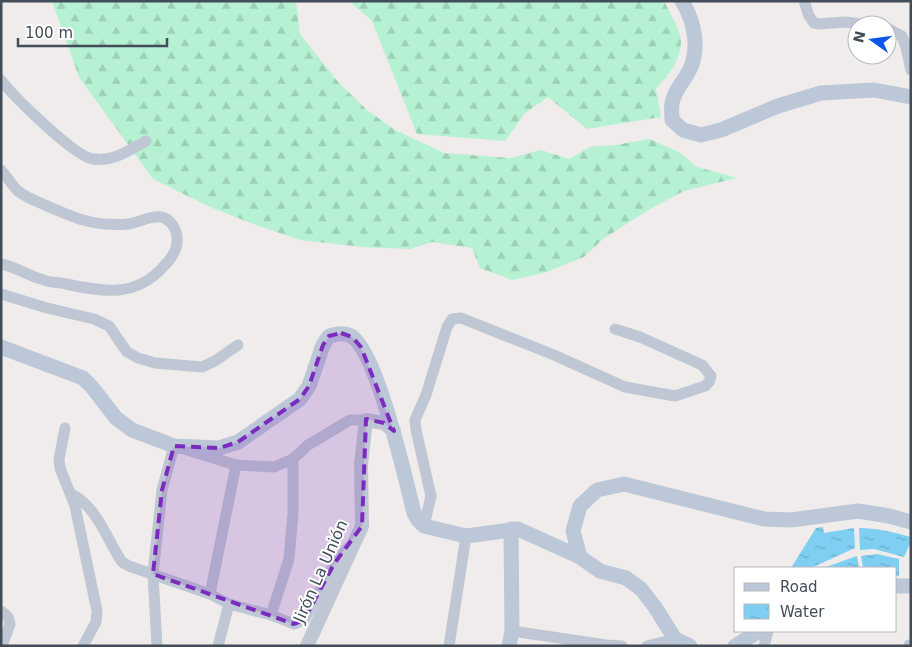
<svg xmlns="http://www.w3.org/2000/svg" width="912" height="647" font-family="'DejaVu Sans',sans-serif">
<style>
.forest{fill:url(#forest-firs)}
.water{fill:url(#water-ripples)}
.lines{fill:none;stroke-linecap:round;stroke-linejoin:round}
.minor{stroke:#bec7d3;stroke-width:11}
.tertiary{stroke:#bec7d3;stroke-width:14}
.secondary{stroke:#bcc7d7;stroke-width:15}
.marked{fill:#7b2cbf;fill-opacity:0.2;stroke:#7b2cbf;stroke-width:4;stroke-dasharray:10 6;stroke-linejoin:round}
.labels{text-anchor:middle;stroke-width:4;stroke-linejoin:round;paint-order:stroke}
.street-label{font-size:16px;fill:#434d5a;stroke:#fff}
</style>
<defs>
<pattern id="forest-firs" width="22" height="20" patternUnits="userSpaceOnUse" patternTransform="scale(1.25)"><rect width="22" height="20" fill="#b5f1d2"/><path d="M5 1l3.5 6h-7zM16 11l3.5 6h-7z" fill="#9dd0b7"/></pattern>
<pattern id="water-ripples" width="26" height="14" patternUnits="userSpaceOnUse" patternTransform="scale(1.25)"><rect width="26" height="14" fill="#7fcff2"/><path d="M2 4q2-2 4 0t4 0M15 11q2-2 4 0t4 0" fill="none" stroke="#6aaac7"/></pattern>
</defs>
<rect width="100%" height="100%" fill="#efeceb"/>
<g class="forest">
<path d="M52,1h244l4,33 38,48 29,28 28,20 49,23 67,5 30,-8 28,9 21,-12 26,-2 33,-6 30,13 18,15 40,11 -53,13 -34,18 -47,30 -19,18 -40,16 -32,7 -32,-12 -8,-20 -40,-6 -22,7 -48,-2 -62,-7 -44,-15 -46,-18 -57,-28 -74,-102z"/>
<path d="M349,1h315c5,10 17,30 17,40 0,19 -13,35 -25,48l5,28 -74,12 -39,-32 -23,16 -20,28 -88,-7 -45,-113z"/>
</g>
<g class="water">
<path d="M823,527l1,6 30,-5 1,20 -44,20h-20l25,-40z"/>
<path d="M859,528c18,0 34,4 52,9v4l-7,16 -30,-8 -14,1z"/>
<path d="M877,554l22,5v17h-3v-8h-33l-2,-12z"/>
<path d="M857,556l2,12h-36z"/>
</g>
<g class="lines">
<g class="minor">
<path d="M804,1l5,15 5,7 5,1 26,-2 26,3"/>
<path d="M887,28l15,8 4,11 5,23"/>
<path d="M1,80c12,16 74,77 92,79 20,3 37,-9 53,-18"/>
<path d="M1,170c6,7 11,15 17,21 7,6 18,10 27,14 29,13 50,22 83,19 11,-1 22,-9 33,-7 7,1 13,8 15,15 4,13 -3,25 -12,34 -28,32 -61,26 -98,18 -7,-2 -15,-1 -22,-4 -16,-4 -27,-13 -43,-16"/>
<path d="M1,294l46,14 47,11 15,7 18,26 11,6 17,5 47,4 13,-6 23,-16"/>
<path d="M65,428l-6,31 1,9 15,38 22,105 -1,11 -13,24"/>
<path d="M71,494c26,12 36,46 51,68l7,4 81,28 19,10 42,11 23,9 10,-4 30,-56 16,-18"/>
<path d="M424,526l7,-30 -15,-66 -1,-10 11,-25 21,-68 5,-8 9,-1 93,37 71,32 50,9 30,-10 4,-4 2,-6 -9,-11 -62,-28 -25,-8"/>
<path d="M210,594l26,-129"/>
<path d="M1,611l7,6 2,7 -8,22"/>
<path d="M271,615l18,-56 4,-46v-54"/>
<path d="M512,631l94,14 16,1"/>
<path d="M157,646l-4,-72 9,-84 12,-44 62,19 38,2 19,-8 15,-14 42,-25h16"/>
<path d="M218,646l11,-42"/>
<path d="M449,646l17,-110"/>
<path d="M647,646l28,-7"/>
<path d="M764,646l4,-15"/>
<path d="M909,646v-1"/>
</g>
<path class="tertiary" d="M307,646l55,-120 -1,-62 5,-44 18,3 10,8"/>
<g class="secondary">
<path d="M682,1c12,20 18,46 8,68 -5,11 -17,23 -18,35 -1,5 0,11 0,16l11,10 18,5 20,-5 57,-24 43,-13 53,-3 37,7"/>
<path d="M1,347l82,31 9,9 24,31 16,12 42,16 45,2 19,-6 62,-43 9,-13 14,-41 6,-9c8,-2 14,-4 22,0 26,15 55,145 63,177l4,7 6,6 42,10 52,-7 62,28"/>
<path d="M896,586h15"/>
<path d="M509,646l3,-15 -1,-102"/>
<path d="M690,646l-15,-7 -20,-32 -14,-18 -15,-11 -26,-7 -20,-14 -7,-26 7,-25 17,-16 27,-6 140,35 27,1 67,-9 31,5 22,6"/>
<path d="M735,646l24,-15"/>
</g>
</g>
<path class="marked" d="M341,333l11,4 9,10 33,84 -10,-8 -18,-4 -4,107 -28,38 -30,56 -10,4 -141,-50 9,-84 12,-44 45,2 19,-6 62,-43 9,-13 14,-41 6,-9z"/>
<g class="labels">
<g class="street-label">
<text transform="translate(320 571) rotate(-66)" y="6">Jirón La Unión</text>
</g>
</g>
<rect width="912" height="647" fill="none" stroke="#434d5a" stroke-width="5"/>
<rect x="734" y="567" width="162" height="65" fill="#ffffff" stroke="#b4b8bd"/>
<rect x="744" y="583" width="25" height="8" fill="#bcc7d7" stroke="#b4b8bd"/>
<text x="780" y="592" font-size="15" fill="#434d5a">Road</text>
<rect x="744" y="604" width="25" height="15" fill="url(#water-ripples)" stroke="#b4b8bd"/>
<text x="780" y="617" font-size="15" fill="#434d5a">Water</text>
<g transform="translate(872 40) rotate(284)"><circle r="24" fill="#ffffff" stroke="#b4b8bd"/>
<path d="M0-4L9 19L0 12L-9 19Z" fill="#0c58e8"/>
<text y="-8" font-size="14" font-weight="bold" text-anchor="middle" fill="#434d5a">N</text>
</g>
<path d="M18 38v8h149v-8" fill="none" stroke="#434d5a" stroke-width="2.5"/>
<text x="25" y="38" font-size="15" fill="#434d5a" stroke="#ffffff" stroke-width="4" paint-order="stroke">100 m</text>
</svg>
